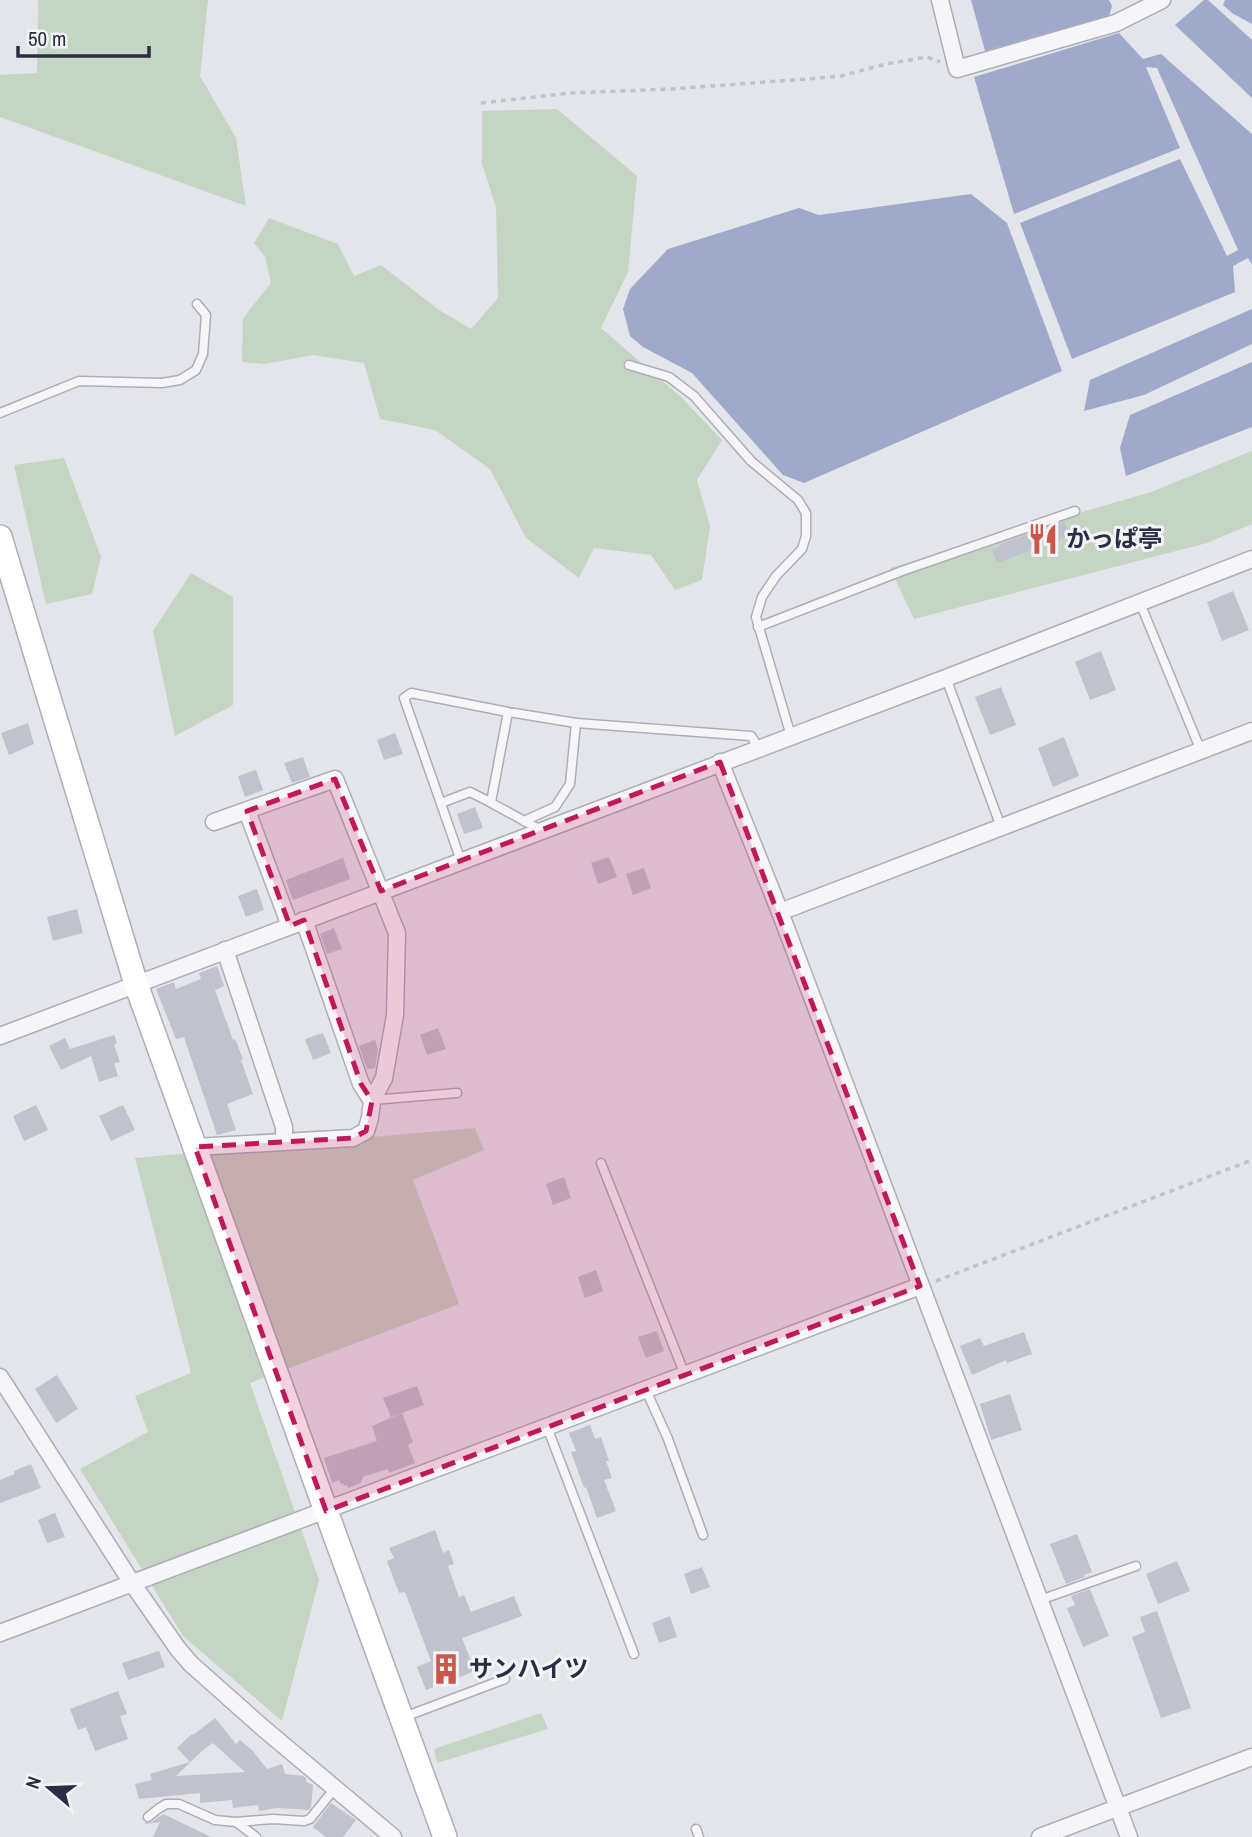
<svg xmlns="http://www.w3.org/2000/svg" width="1252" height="1837" font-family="'Archivo Narrow','Noto Sans JP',sans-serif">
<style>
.green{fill:#c5d5c4}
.water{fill:#9faaca}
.building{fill:#c0c2ce;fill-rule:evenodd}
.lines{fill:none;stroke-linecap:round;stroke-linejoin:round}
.lane-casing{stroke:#acaeb9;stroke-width:11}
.street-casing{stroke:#acaeb9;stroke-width:19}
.secondary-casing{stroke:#acaeb9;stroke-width:26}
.path{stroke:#c1c2ca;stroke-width:3.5;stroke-dasharray:5 5;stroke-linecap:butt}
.lane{stroke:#f6f6f9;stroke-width:8}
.street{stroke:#f6f6f9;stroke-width:16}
.secondary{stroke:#fff;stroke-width:23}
.marked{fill:#c2185b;fill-opacity:0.2;stroke:#c2185b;stroke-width:5;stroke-dasharray:14 9;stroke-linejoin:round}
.labels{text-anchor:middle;stroke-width:6;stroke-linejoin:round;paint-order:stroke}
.poi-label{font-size:24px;font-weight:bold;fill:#2b2e43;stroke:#f3f4f8;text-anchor:start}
</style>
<rect width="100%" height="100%" fill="#e3e5eb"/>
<g class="green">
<path d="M38,0h170l-8,76 36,62 10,68 -246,-89v-42l37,-2z"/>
<path d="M557,109l80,67 -9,96 -27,56 80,69 41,43 -25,40 13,46 -8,54 -27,10 -24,-35 -57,-7 -15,30 -53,-40 -36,-69 -55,-39 -55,-11 -16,-56 -51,-8 -48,9 -23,-2 1,-44 28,-35 -6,-26 -11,-14 15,-25 69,26 16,32 27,-11 58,45 32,19 27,-31 -2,-91 -14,-43v-53z"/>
<path d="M1252,451v73l-45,19 -293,76 -24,-51 261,-76z"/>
<path d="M64,458l37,99 -9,37 -46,10 -32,-139z"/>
<path d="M191,573l42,24v108l-58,31 -22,-105z"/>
<path d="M475,1128l9,22 -71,30 46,124 -209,79 69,197 -37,141 -99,-85 -103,-167 68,-37 -13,-36 56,-23 -56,-215z"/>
<path d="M541,1713l7,16 -111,34 -3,-14z"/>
</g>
<g class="water">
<path d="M971,0h138l3,6 -3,10 -124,35z"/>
<path d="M1204,0h4l44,40v58l-77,-73z"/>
<path d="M1225,0h27v24l-20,-11 -9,-8z"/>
<path d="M1119,33l24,26 18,-5 91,80v131l-4,-7 -15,8 2,26 -163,67 -52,-136 160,-64 47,97 11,-6 -81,-182 -11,-1 34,81 -166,66 -40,-137z"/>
<path d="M971,194l36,29 55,148 -258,112 -21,-8 -91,-102 -49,-26 -13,-11 -7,-27 7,-20 38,-40 131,-41 20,7z"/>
<path d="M1252,309v35l-108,51 -60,16 6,-31z"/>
<path d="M1252,362v65l-126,49 -6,-28 10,-33z"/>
</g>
<g class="building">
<path d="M1064,522l6,14 -73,27 -5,-13 9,-4 -1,-2z"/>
<path d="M1233,591l16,39 -27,11 -15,-39z"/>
<path d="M1101,651l15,39 -26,10 -15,-38z"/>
<path d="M1001,687l15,38 -26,10 -15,-38z"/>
<path d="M28,723l6,21 -25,11 -8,-22z"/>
<path d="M395,733l8,21 -19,6 -7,-20z"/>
<path d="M1064,737l15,39 -26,11 -15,-39z"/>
<path d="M303,757l7,20 -18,6 -8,-20z"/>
<path d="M256,770l7,20 -18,7 -7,-21z"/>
<path d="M475,807l8,21 -19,6 -7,-20z"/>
<path d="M609,857l8,20 -19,7 -7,-21z"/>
<path d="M343,858l7,21 -57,21 -7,-20z"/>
<path d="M644,868l7,20 -18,7 -7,-21z"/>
<path d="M257,889l7,21 -18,7 -8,-21z"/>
<path d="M77,909l6,24 -30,8 -6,-24z"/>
<path d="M334,928l8,21 -15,5 -7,-20z"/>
<path d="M217,966l7,20 -9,4 18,50 2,-1 8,20 -2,1 12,34 -26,10 9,26 -19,5 -33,-98 -8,2 -20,-50 18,-7 2,7 25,-10 -2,-6z"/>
<path d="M438,1028l8,21 -19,6 -7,-20z"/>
<path d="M323,1033l8,20 -18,7 -8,-21z"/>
<path d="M114,1035l3,8 -3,2 6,17 -6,1 4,13 -19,6 -8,-26 -30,14 -12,-24 16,-8 5,11z"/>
<path d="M375,1040l3,10 -3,18 -8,1 -8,-23z"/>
<path d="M36,1105l12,25 -24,11 -11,-25z"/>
<path d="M123,1105l12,25 -24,11 -12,-25z"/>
<path d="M564,1177l7,21 -18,7 -7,-21z"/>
<path d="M596,1270l7,21 -18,7 -7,-21z"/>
<path d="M657,1331l7,20 -18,7 -8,-21z"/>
<path d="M1024,1332l8,22 -25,9 -1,-3 -34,15 -12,-29 20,-8 4,8z"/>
<path d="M57,1375l21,34 -22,14 -21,-34z"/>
<path d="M417,1386l7,19 -33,12 -8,-19z"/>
<path d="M1010,1394l12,36 -31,10 -11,-36z"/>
<path d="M402,1413l11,29 -5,3 7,18 -26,10 -1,-4 -26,8 1,2 -2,1 1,2 -14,6 -1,-3 -3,1 -1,-3 -2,1 -2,-4 -7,3 -8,-25 53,-17 -5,-15z"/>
<path d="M590,1425l5,14 6,-2 8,24h-3l6,17 -8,2 12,31 -19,7 -11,-31 -2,1 -13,-36 5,-1 -7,-18z"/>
<path d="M31,1464l10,24 -41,15v-23l15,-6 -1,-3z"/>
<path d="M55,1513l10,24 -18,6 -9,-23z"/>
<path d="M435,1530l8,23 6,-3 5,14 -6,2 11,31 5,-2 7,17 43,-16 8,20 -60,22 13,33 -49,19 -9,-23 14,-6 -26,-69 -6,1 -12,-32 7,-3 -5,-10z"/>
<path d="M1077,1534l15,38 -8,3 1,2 -19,7 -16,-40z"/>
<path d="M1177,1561l13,30 -32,13 -12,-30z"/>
<path d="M702,1567l8,20 -19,7 -7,-20z"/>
<path d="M1090,1589l19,47 -26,11 -16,-39 8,-3 -4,-9z"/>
<path d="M1157,1611l34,97 -30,10 -29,-81 13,-5 -5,-15z"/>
<path d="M670,1616l7,21 -18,6 -7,-20z"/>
<path d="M159,1651l6,16 -37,13 -6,-17z"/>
<path d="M118,1691l9,23 -7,2 8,23 -33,12 -9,-24 -8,3 -8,-21z"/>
<path d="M215,1718l21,26 4,-4 12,10 15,19 15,-5 3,10 18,2 3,2v4l7,3 -2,22 -2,3 -32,-2 -18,3 -1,-6 -25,3 -1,-8 -32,3v-10l-61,6 -4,-15 17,-4 -2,-6 40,-12 -13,-14 15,-14 1,1zM213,1743l32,29 -69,4 27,-26z"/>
<path d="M331,1803l25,17 -13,17h-17l-13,-10z"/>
<path d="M163,1814l13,6 35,17h-58l7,-15 -15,2v-1l7,-1z"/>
</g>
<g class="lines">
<defs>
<g id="lane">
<path d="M629,365l40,12 25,19 57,65 47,39 8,13v23l-4,13 -26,27 -14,21 -6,20 35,119"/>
<path d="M0,413l79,-32 83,2 18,-3 16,-10 7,-16 3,-39 -9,-11"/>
<path d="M1140,603l61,148"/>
<path d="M758,627l144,-56 173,-60"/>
<path d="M946,678l55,149"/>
<path d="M491,802l17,-90"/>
<path d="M441,803l29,-11 14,7 57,31"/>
<path d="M524,821l31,-14 15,-23 6,-61"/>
<path d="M461,861l-57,-163 7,-5 97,19 68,11 175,13 8,12"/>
<path d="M373,1100l84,-7"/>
<path d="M601,1163l84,212"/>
<path d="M646,1390l22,49 35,96"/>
<path d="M547,1427l87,227"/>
<path d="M1040,1600l96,-34"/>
<path d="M404,1717l101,-38"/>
<path d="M148,1817l10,-8 8,-5h13l36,16 21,2 20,15"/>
<path d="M236,1822l37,-3 31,2 6,-2 25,-31"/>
<path d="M696,1829l3,8"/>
</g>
<g id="street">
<path d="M940,0l17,69 159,-46 46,-23"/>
<path d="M720,762l60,150 349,925"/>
<path d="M247,811l43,115"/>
<path d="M780,912l472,-181"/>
<path d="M304,920l57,164 11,17"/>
<path d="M225,950l59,177v14"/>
<path d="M0,1036l946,-358 306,-119"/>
<path d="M195,1147l158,-9 13,-7 4,-13 2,-17 12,-23 11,-63 2,-82 -62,-154 -121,43"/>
<path d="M0,1377l132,206 46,66 13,15 72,64 130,109"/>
<path d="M0,1633l920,-347"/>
<path d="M1040,1837l212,-80"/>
</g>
<path id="secondary" d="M0,537l136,447 190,527 119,326"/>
</defs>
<use href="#lane" class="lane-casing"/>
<use href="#street" class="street-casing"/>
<use href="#secondary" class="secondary-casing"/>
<g class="path">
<path d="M481,103l90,-10 100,-4 136,-10 34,-3 45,-12 41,-7 13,5"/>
<path d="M936,1281l316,-121"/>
</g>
<use href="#lane" class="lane"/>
<use href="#street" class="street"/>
<use href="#secondary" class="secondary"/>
</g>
<path class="marked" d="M720,762l200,524 -594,225 -131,-364 158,-9 13,-7 6,-30 -11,-17 -57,-164 -14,6 -43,-115 88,-32 46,112z"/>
<defs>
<symbol id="restaurant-bare" viewBox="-9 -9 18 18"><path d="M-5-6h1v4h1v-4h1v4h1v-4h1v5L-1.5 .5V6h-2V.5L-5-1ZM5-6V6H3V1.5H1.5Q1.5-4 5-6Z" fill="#cd564b" stroke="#f3f4f8" stroke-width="2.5" paint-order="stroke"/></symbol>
<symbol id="building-bare" viewBox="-9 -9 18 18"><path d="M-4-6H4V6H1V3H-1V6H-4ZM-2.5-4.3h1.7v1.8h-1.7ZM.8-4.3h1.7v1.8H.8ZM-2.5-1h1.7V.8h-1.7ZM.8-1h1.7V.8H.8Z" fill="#cd564b" stroke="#f3f4f8" stroke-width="2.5" paint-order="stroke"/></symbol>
</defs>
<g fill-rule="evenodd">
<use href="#restaurant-bare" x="1021" y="517" width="44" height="44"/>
<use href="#building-bare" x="424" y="1647" width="44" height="44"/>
</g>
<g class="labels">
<g class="poi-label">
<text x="1066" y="547">かっぱ亭</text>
<text x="469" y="1677">サンハイツ</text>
</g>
</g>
<g transform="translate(49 1788) rotate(289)" stroke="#f3f4f8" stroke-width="5" paint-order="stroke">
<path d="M0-5L12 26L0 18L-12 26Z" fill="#2b2e43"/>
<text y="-10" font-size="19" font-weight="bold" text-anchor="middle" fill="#2b2e43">N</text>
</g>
<path d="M18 46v10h131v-10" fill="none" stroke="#2b2e43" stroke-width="3.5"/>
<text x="28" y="46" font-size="21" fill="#2b2e43" stroke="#f3f4f8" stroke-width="5" paint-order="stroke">50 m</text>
</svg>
